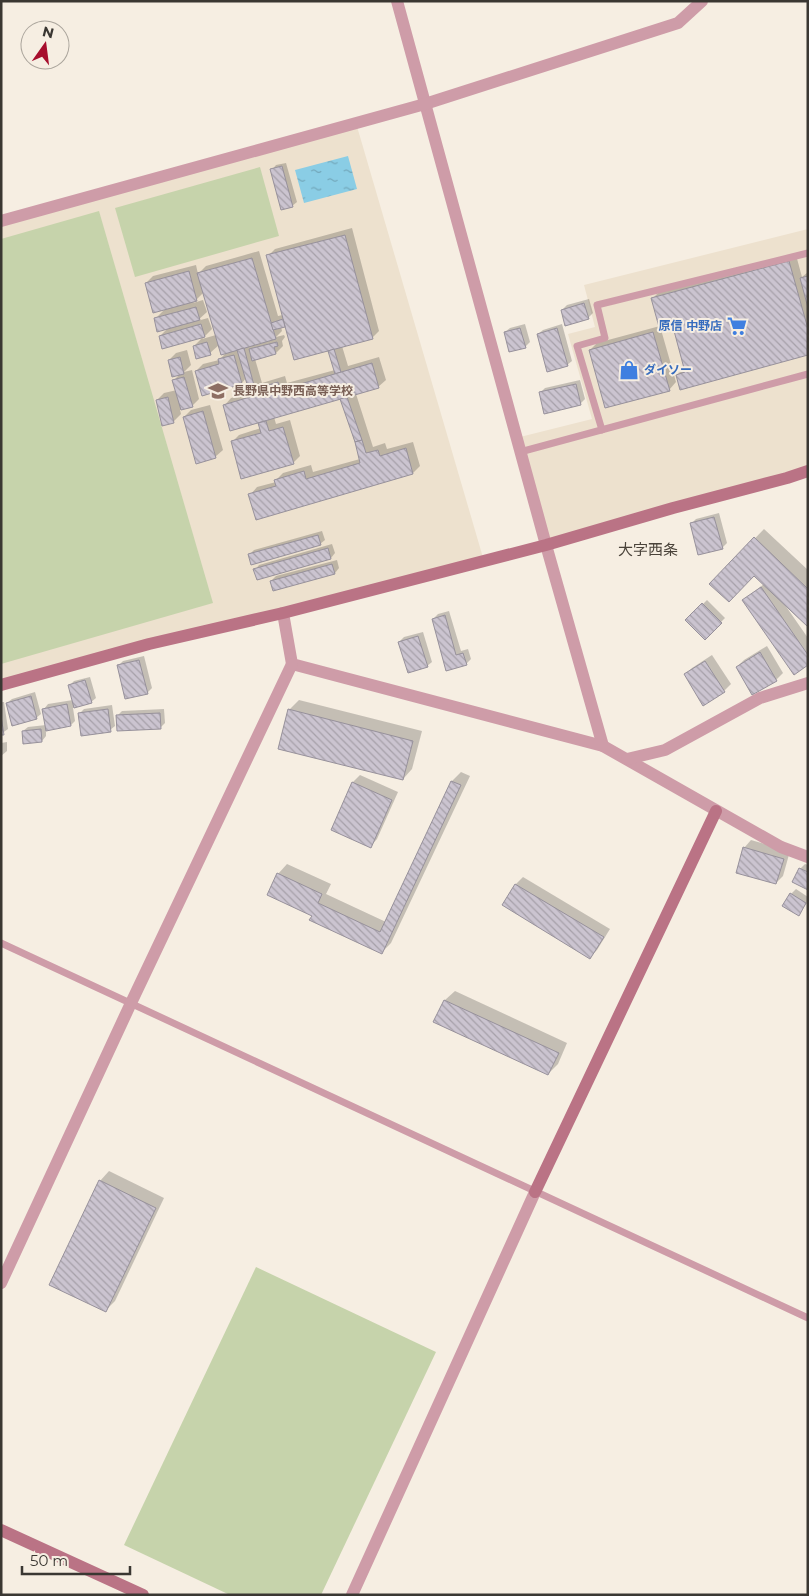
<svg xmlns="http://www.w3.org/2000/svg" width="809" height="1596" font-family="Montserrat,'Noto Sans JP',sans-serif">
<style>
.built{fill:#ede1ce}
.garden{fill:#c6d3ab}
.water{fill:url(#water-ripples)}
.shadow{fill:#0003;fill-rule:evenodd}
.building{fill:url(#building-back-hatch);stroke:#97919b}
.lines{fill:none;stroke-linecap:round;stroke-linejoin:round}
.lane{stroke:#ce9ca8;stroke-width:7}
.street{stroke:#ce9ca8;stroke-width:12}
.secondary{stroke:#ba7385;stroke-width:12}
.labels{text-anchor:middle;stroke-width:4;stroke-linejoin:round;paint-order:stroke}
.shop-label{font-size:12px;font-weight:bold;fill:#366cbe;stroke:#f6eee2;text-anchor:end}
.education-label{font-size:12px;font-weight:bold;fill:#785e54;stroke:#f6eee2;text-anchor:start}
.quarter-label{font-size:15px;fill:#4a433a;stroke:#f6eee2}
</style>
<defs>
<pattern id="water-ripples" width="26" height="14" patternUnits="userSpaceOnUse" patternTransform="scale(1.25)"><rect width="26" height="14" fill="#8acde5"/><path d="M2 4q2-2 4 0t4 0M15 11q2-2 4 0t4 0" fill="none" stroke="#72a7ba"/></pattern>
<pattern id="building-back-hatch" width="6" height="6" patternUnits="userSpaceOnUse" patternTransform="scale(1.25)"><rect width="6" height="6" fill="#cbc4d0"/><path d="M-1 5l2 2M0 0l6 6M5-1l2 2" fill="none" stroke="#a6a0a9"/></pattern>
</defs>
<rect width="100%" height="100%" fill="#f6eee2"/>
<g class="built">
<path d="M356,123l128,438 -483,124v-464z"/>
<path d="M808,229v242l-262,74 -30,-107 76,-19 -24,-85 27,-7 -11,-42z"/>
</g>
<g class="garden">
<path d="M260,167l19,69 -144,41 -20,-69z"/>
<path d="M99,211l114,392 -212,61v-425z"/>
<path d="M256,1267l180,85 -115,243h-91l-106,-50z"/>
</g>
<path class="water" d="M348,156l9,33 -53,14 -9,-33z"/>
<g class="shadow">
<path d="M286,163l11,39 -5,4 -20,-36 4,-5z"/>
<path d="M352,228l27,103 -7,7 -30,8 6,20 31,-9 7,23 -8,7 -22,7 17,53 12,-4 2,6 26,-7 7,24 -7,7 -156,45 -7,-23 7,-8 19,-5v-2l7,-7 28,-8 2,7 47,-13 -19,-61 -67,19 2,7 14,-4 10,36 -7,7 -61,-21 7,-7 22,-7 -2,-7 -35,-15 7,-8 19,-5 -4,-15 -4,5 -39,11 -7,-23 7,-7 16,-4 8,-8 -8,-7 -9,8 -16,-7 10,-10h-44l9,-9 -14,-8 11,-11 -20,-25 7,-7 43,-11 2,9 8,-8 53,-15 19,65 5,-1 -15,-59 7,-7zM204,292l12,43 -14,4 10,-10 -4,-11 -11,3 10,-9 -4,-12 -10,3zM286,326l43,23 6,21 -48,13 -2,-7 -23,7 -7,-24 21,-6 7,-7 -1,-5 3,-4 -1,-2 -8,2 6,-6 -1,-4z"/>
<path d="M796,255l6,22 6,-5v82l-131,21 8,-8 -11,-42 -7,-1 -7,2 16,56 -7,8 -79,-40 7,-7 63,-17 -8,-27 7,-7z"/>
<path d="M589,299l4,14 -5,5 -26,-8 5,-5z"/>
<path d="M525,324l5,18 -5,5 -20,-15 5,-4z"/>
<path d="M562,324l10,37 -5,4 -29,-31 5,-4z"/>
<path d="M187,350l4,15 -7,7 8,-2 7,29 -7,7 -12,4 1,4 -7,7 -17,-21 7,-7 13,-3 -3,-10 7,-7 -12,-13 7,-7z"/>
<path d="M580,380l5,19 -5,5 -40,-11 5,-5z"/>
<path d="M210,405l13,45 -8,7 -31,-40 7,-7z"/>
<path d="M719,513l8,30 -5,5 -31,-24 5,-5z"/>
<path d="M764,529l44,41v55l-23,-20 23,33v26l-64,-64 20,-16 -10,-10 -43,10z"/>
<path d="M322,531l3,9 -5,4 -71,11 5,-5z"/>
<path d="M332,544l3,9 -4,5 -76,12 4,-5z"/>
<path d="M337,560l2,8 -4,5 -64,8 5,-5z"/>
<path d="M707,600l18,18 -20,20 -18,-18z"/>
<path d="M449,611l12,40 7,-2 3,10 -5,5 -19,5 -14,-50 5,-5z"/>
<path d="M423,632l9,30 -5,4 -28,-24 5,-5z"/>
<path d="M767,646l16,27 -7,7 -39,-13 7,-7z"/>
<path d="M712,655l19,29 -7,7 -39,-16 7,-7z"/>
<path d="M144,656l8,32 -5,5 -29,-27 5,-5z"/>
<path d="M90,677l6,21 -5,4 -18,6 2,13 -4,4 -25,5v6l-4,5 -19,-10 5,-4 18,-2 -2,-16 4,-5 25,-4 -4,-14 5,-5z"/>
<path d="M35,692l6,22 -5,4 -29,-15 5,-4z"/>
<path d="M299,700l123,31 -10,38 -9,10 -114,-69z"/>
<path d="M1,702h3l4,27 -7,5z"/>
<path d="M112,705l3,21 -5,4 -31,-16 5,-5z"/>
<path d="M164,709l1,14 -5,5 -43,-12 5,-5z"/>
<path d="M7,742v9l-6,5v-13z"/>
<path d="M461,772l9,4 -79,167 -10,10 -68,-38 -35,-41 9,-10 44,20 -5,10 60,28 66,-141z"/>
<path d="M360,775l38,17 -21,47 -7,8 -38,-17 21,-48z"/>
<path d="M751,840l39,11 -7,25 -7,7 -32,-35z"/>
<path d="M805,864l3,1v23l-8,-19z"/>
<path d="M523,877l87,52 -13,21 -7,7 -86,-52 12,-21z"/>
<path d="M796,889l12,8v5l-10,12 -7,-20z"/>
<path d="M455,991l112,52 -9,21 -10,10 -113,-53 10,-21z"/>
<path d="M109,1171l55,27 -49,103 -10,10 -5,-130z"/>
</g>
<g class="building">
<path d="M282,166l11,41 -12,3 -11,-41z"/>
<path d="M345,235l28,104 -79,21 -28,-105z"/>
<path d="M252,258l24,81 -55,16 -24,-82z"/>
<path d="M789,261l19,68v26l-128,35 -4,-15 9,-3 -12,-45 -6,1v-3l-8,2 -8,-29z"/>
<path d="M189,271l8,30 -44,12 -8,-30z"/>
<path d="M808,276v32l-8,-30z"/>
<path d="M584,303l5,16 -24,7 -4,-16z"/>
<path d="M196,307l4,13 -43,12 -3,-14z"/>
<path d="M283,319l2,8 -12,3 -2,-7z"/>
<path d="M201,324l4,13 -43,12 -3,-13z"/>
<path d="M520,328l6,20 -17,4 -5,-20z"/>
<path d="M557,328l11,38 -21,6 -10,-38z"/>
<path d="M653,332l17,59 -65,17 -16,-58z"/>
<path d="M207,342l4,13 -15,4 -3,-13z"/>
<path d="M277,342l1,4 -4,1 2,7 -24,7 -3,-12z"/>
<path d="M244,348l11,41 -6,2 -12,-41z"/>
<path d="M334,349l7,23 -6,2 -7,-23z"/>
<path d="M234,355l8,29 -40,12 -7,-25 24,-7 -1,-5z"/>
<path d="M180,357l4,17 -12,3 -4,-17z"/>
<path d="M372,363l7,25 -149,43 -7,-26 27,-8 -1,-6 29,-9 2,8z"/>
<path d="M184,377l9,30 -12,3 -9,-30z"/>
<path d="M576,384l5,21 -37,9 -5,-22z"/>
<path d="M168,397l6,26 -12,3 -6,-26z"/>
<path d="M347,397l15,43 -7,2 -15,-43z"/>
<path d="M203,411l13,47 -20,6 -13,-47z"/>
<path d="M266,421l3,10 14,-4 11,37 -53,15 -10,-38 30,-8 -3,-10z"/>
<path d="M362,440l4,13 12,-3 2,6 26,-8 7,26 -157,46 -8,-26 28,-8 -2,-6 30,-9 2,8 54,-16 -5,-21z"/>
<path d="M714,517l9,32 -25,6 -8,-32z"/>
<path d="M318,535l3,10 -70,20 -3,-11z"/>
<path d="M754,537l54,52v38l-54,-51 -25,26 -20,-18z"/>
<path d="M328,548l3,11 -74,21 -4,-11z"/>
<path d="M332,564l3,10 -62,17 -3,-10z"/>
<path d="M761,587l47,68v10l-14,10 -52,-75z"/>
<path d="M702,603l20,20 -17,17 -20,-20z"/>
<path d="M445,615l11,40 7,-2 4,12 -21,6 -14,-52z"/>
<path d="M418,636l10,31 -20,6 -10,-31z"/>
<path d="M760,652l17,29 -25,14 -16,-28z"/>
<path d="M139,660l9,34 -23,5 -8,-34z"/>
<path d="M705,661l20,31 -22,14 -19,-32z"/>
<path d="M85,680l7,23 -18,5 -6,-23z"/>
<path d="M31,696l6,23 -25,7 -6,-23z"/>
<path d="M67,704l4,22 -25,5 -4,-22z"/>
<path d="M108,709l3,23 -30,4 -3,-23z"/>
<path d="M288,709l125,32 -10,39 -125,-31z"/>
<path d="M160,713l1,16 -44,2 -1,-16z"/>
<path d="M1,716l3,19h-3z"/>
<path d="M41,729l1,13 -19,2 -1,-13z"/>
<path d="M451,781l10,4 -79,169 -73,-34 3,-4 -45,-21 10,-22 45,21 -4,9 62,29z"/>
<path d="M352,782l40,18 -21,48 -40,-18z"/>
<path d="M743,847l41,12 -8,25 -40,-11z"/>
<path d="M799,868l9,4v18l-16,-8z"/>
<path d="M515,884l89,53 -14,22 -88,-54z"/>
<path d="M790,893l16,10 -7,13 -17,-10z"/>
<path d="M444,1000l115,53 -11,22 -115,-53z"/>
<path d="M99,1180l57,28 -50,104 -57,-27z"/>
</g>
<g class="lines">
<g class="lane">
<path d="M602,430l-25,-84 28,-8 -8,-33 211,-52"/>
<path d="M520,452l288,-78"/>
<path d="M1,943l807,375"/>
</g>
<g class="street">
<path d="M397,1l149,544 57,201"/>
<path d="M1,221l424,-117 253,-81 24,-22"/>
<path d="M283,613l9,51 311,82 178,101 27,10"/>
<path d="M627,759l38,-9 95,-52 48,-15"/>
<path d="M1,1283l130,-280 161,-339"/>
<path d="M352,1595l183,-403"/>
</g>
<g class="secondary">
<path d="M1,685l148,-41 134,-31 263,-68 127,-37 114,-30 21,-7"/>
<path d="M535,1192l181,-381"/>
<path d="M1,1530l142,65"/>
</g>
</g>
<defs>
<symbol id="supermarket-bare" viewBox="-9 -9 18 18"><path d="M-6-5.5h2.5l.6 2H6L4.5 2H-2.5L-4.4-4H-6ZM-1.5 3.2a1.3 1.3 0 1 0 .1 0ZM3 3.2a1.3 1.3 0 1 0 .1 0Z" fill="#3f7fe0" stroke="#f6eee2" stroke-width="2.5" paint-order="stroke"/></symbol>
<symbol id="shop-bare" viewBox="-9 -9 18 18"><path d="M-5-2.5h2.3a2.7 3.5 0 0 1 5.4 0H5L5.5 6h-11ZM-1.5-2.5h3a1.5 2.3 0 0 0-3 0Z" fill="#3f7fe0" stroke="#f6eee2" stroke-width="2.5" paint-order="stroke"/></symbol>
<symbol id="school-bare" viewBox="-9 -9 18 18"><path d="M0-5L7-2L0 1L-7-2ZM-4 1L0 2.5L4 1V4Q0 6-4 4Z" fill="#8d6e63" stroke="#f6eee2" stroke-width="2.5" paint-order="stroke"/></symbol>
</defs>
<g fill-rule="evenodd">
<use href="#supermarket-bare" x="723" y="312" width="28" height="28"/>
<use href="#shop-bare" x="615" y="356" width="28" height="28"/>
<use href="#school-bare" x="204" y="377" width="28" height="28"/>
</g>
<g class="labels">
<g class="shop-label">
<text x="722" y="330">原信 中野店</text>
<text x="644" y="374" text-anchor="start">ダイソー</text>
</g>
<g class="education-label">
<text x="233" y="395">長野県中野西高等学校</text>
</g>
<g class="quarter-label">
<text x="648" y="555">大字西条</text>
</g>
</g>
<rect width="809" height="1596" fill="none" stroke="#3a3732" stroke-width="5"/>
<g transform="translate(45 45) rotate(14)"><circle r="24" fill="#f6eee2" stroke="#aba59c"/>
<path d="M0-4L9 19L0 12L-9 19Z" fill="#a70e2d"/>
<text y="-8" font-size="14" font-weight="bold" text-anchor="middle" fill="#3a3732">N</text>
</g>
<path d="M22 1566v8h108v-8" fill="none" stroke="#3a3732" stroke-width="2.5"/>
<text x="30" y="1566" font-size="15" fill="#3a3732" stroke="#f6eee2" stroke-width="4" paint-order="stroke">50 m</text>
</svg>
